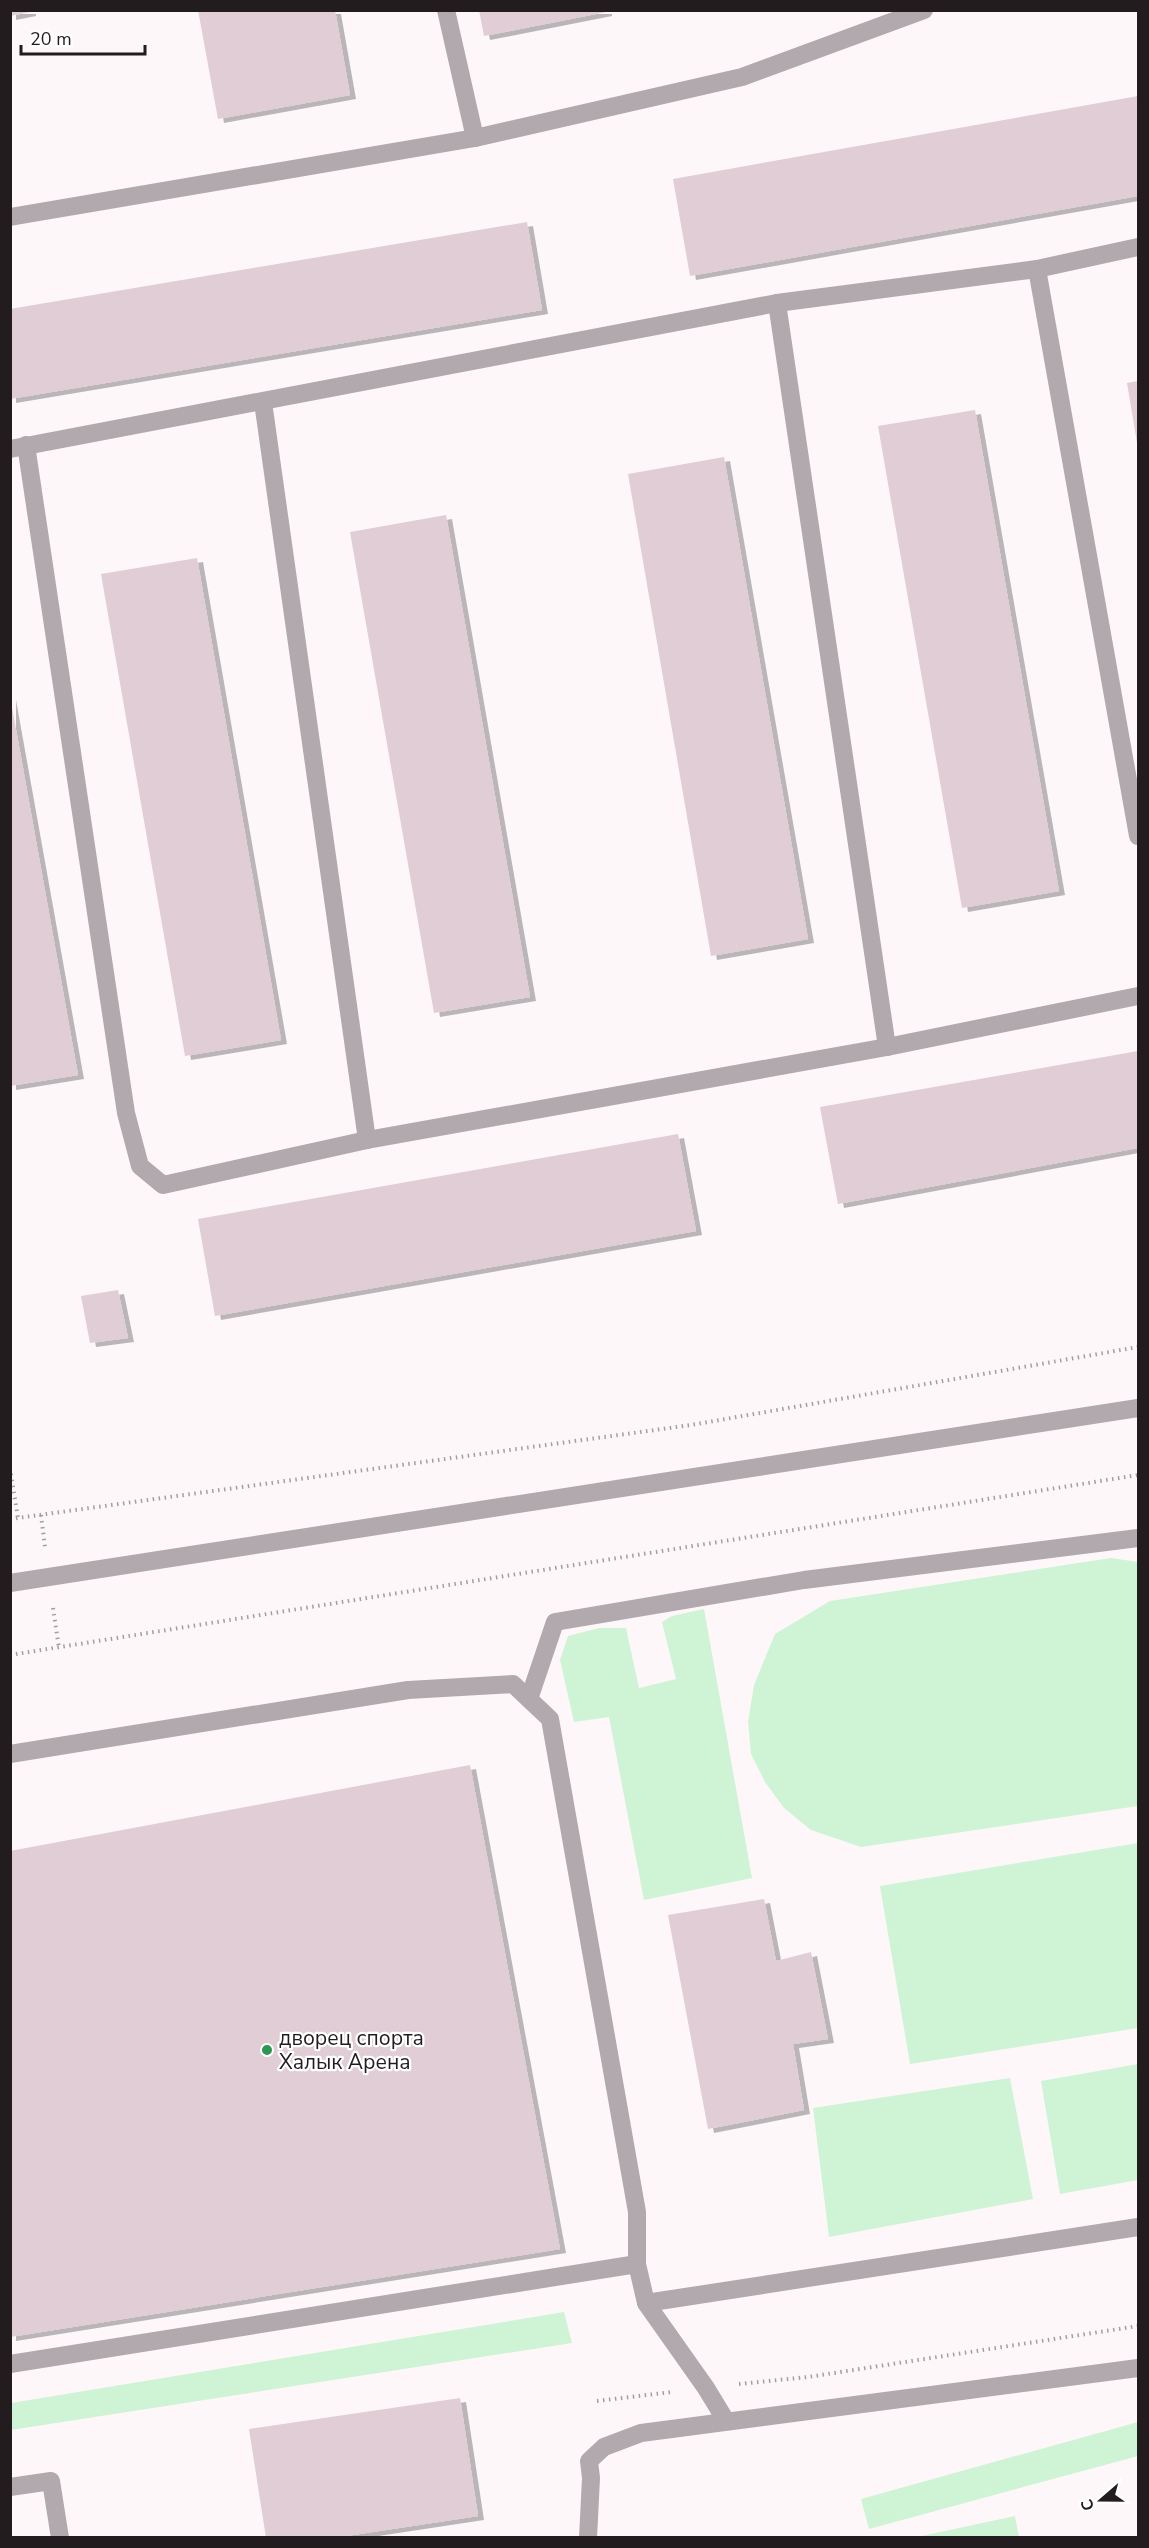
<svg xmlns="http://www.w3.org/2000/svg" width="1149" height="2548" font-family="'Nunito Sans',sans-serif">
<style>
.green{fill:#cff3d5}
.building{fill:#e0cdd6;filter:url(#shadow)}
.lines{fill:none;stroke-linecap:round;stroke-linejoin:round}
.path{stroke:#a49ea1;stroke-width:4;stroke-dasharray:1.5 4.5;stroke-linecap:butt}
.minor{stroke:#b1a9ad;stroke-width:18}
.poi-dot{fill:#2b9750;stroke:#fff;stroke-width:2}
.labels{text-anchor:middle;stroke-width:4.5;stroke-linejoin:round;paint-order:stroke}
.poi-label{font-size:21px;fill:#221c1f;stroke:#fff;text-anchor:start}
</style>
<defs>
<filter id="shadow"><feDropShadow dx="6" dy="4" stdDeviation="0" flood-color="#0004"/></filter>
</defs>
<rect width="100%" height="100%" fill="#fef7fa"/>
<g class="green">
<path d="M1111,1558l27,4v244l-277,41 -50,-17 -27,-22 -19,-26 -14,-28 -3,-32 6,-37 21,-51 55,-33z"/>
<path d="M704,1609l48,269 -108,22 -35,-183 -35,5 -14,-62 8,-24 31,-8h27l13,60 37,-9 -14,-57 10,-6z"/>
<path d="M1138,1843v185l-228,36 -30,-178z"/>
<path d="M1138,2064v116l-78,14 -19,-113z"/>
<path d="M1010,2078l23,121 -204,38 -16,-129z"/>
<path d="M564,2312l8,31 -561,87v-27z"/>
<path d="M1138,2422v34l-269,73 -8,-30z"/>
<path d="M1015,2516l4,21h-102z"/>
</g>
<g class="building">
<path d="M10,10h20v2l-20,4z"/>
<path d="M198,10h137l15,85 -132,24z"/>
<path d="M479,10h127v2l-122,24z"/>
<path d="M1138,96v100l-448,80 -17,-97z"/>
<path d="M527,222l15,88 -532,89v-90z"/>
<path d="M1138,381v62h-1l-10,-60z"/>
<path d="M975,410l84,481 -97,17 -84,-482z"/>
<path d="M724,457l84,482 -97,17 -83,-482z"/>
<path d="M446,515l84,482 -96,16 -84,-481z"/>
<path d="M197,558l84,482 -96,16 -84,-482z"/>
<path d="M10,696l68,379 -68,11z"/>
<path d="M1138,1051v97l-300,56 -18,-97z"/>
<path d="M678,1134l18,97 -481,85 -17,-97z"/>
<path d="M118,1290l10,48 -38,5 -9,-47z"/>
<path d="M470,1765l90,484 -550,88v-486z"/>
<path d="M764,1899l12,62 35,-9 17,87 -35,5 11,66 -96,19 -40,-214z"/>
<path d="M460,2398l18,118 -145,22h-67l-17,-109z"/>
</g>
<g class="lines">
<g class="path">
<path d="M10,1468l8,50"/>
<path d="M41,1515l4,32"/>
<path d="M10,1519l681,-94 447,-78"/>
<path d="M53,1608l6,40"/>
<path d="M10,1655l1128,-180"/>
<path d="M739,2384l69,-7 330,-51"/>
<path d="M597,2401l75,-9"/>
</g>
<g class="minor">
<path d="M446,10l29,128"/>
<path d="M10,217l465,-79 267,-61 182,-67"/>
<path d="M1037,269l101,567"/>
<path d="M777,303l110,744"/>
<path d="M263,402l104,738"/>
<path d="M26,445l100,668 14,53 23,19 204,-45 520,-93 251,-51"/>
<path d="M10,449l767,-146 260,-34 101,-22"/>
<path d="M10,1583l1128,-175"/>
<path d="M529,1699l26,-77 249,-42 334,-42"/>
<path d="M10,1754l398,-64 105,-6 37,35 87,493v52l-627,100"/>
<path d="M637,2264l9,39 492,-76"/>
<path d="M646,2303l60,85 20,33"/>
<path d="M10,2487l41,-6 9,57"/>
<path d="M588,2538l3,-60 -2,-17 15,-14 37,-14 497,-65"/>
</g>
</g>
<circle class="poi-dot" cx="267" cy="2050" r="6"/>
<g class="labels">
<g class="poi-label">
<text x="279" y="2045">дворец спорта<tspan x="279" dy="24">Халык Арена</tspan></text>
</g>
</g>
<rect width="1149" height="2548" fill="none" stroke="#221c1f" stroke-width="24"/>
<g transform="translate(1101 2500) rotate(250)" stroke="#ffffff" stroke-width="4.5" paint-order="stroke">
<path d="M0-4.5L10 22L0 15L-10 22Z" fill="#221c1f"/>
<text y="-9" font-size="16" font-weight="bold" text-anchor="middle" fill="#221c1f">С</text>
</g>
<path d="M21 45v9h124v-9" fill="none" stroke="#221c1f" stroke-width="3"/>
<text x="30" y="45" font-size="18" fill="#221c1f" stroke="#ffffff" stroke-width="4.5" paint-order="stroke">20 m</text>
</svg>
